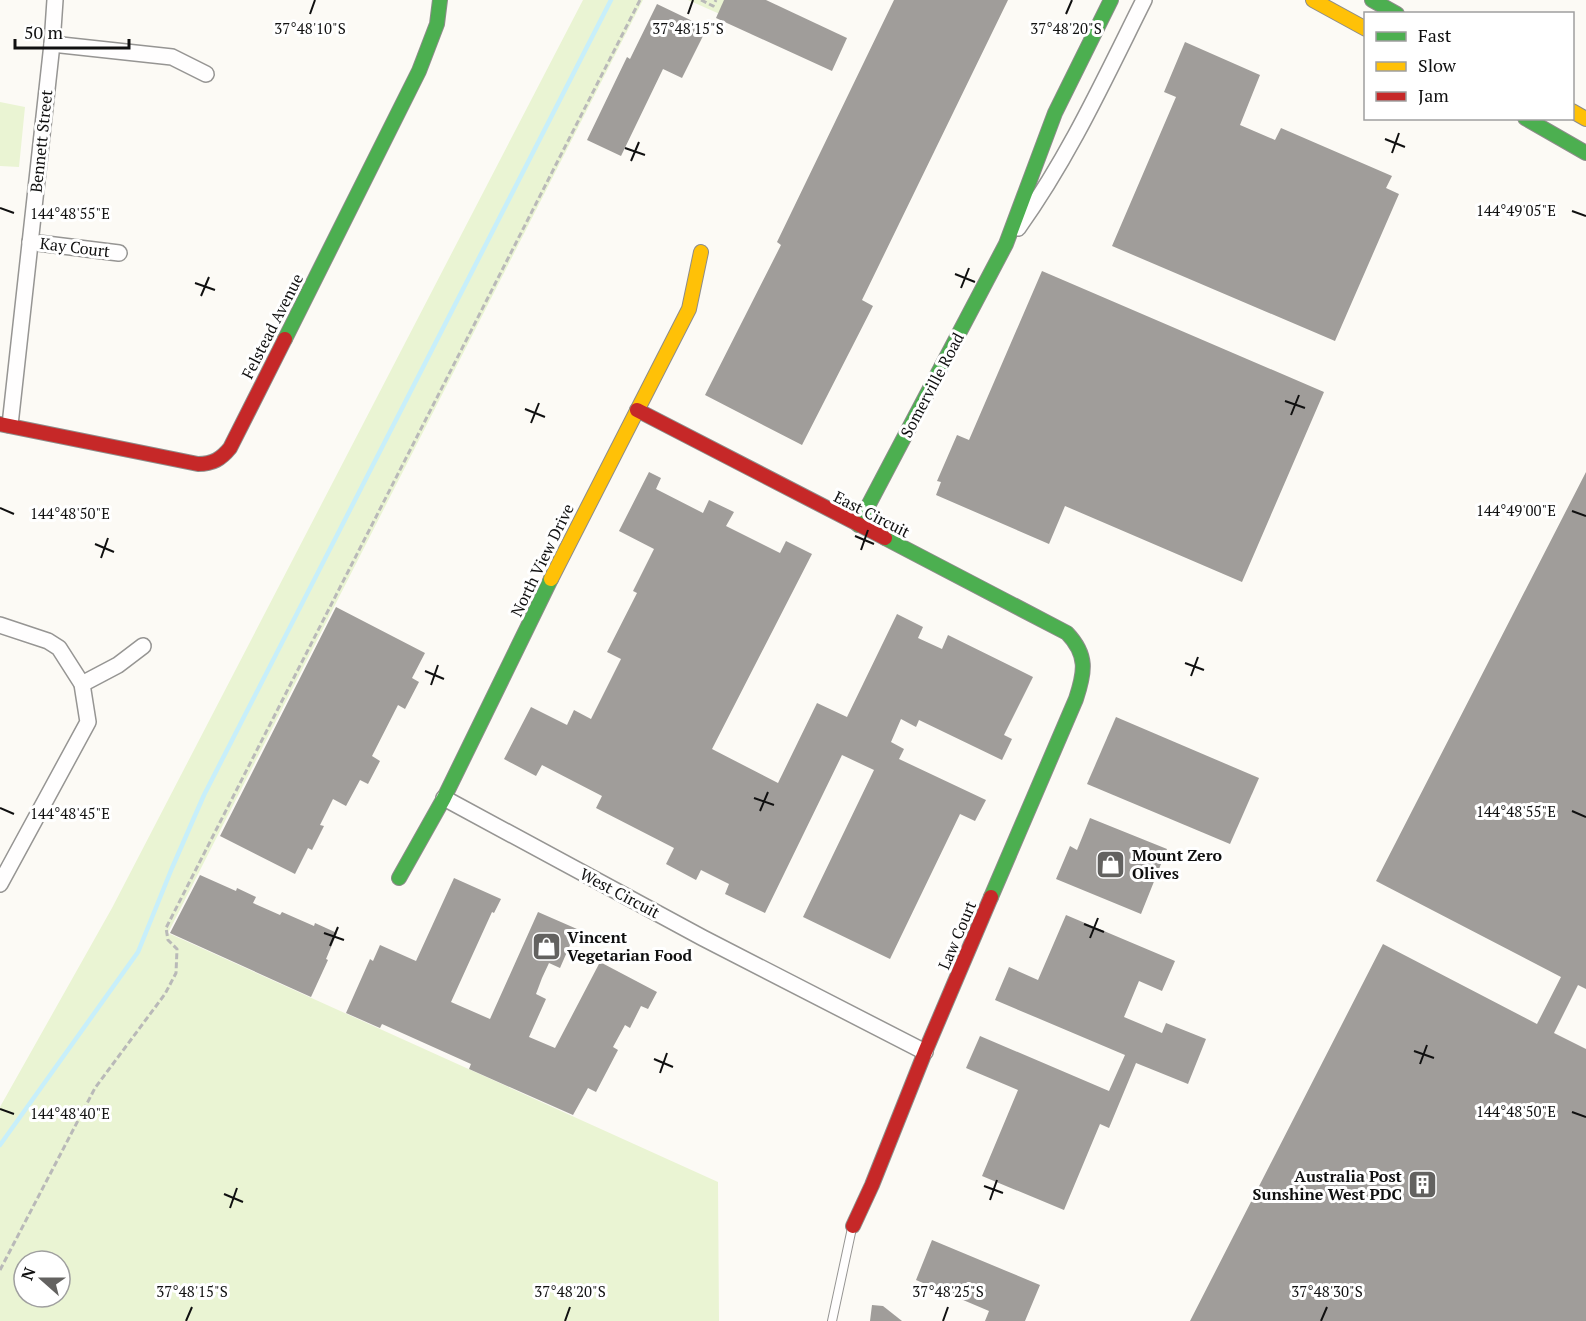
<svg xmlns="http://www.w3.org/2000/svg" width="1586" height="1321" font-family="'PT Serif',serif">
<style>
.green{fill:#eaf4d3;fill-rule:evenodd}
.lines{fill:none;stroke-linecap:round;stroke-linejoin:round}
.stream{stroke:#c8effa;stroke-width:4.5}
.building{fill:#a09d9a}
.lane-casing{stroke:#969593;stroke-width:10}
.street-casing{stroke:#969593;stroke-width:18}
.fast-casing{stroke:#8d8c8a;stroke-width:16}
.slow-casing{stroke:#8d8c8a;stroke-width:16}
.jam-casing{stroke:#8d8c8a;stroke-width:16}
.path{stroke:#b9b9b8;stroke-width:3;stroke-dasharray:6 3;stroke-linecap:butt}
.lane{stroke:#fffefe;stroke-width:8}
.street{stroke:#fffefe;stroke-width:15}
.fast{stroke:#4caf50;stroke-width:14}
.slow{stroke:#ffc107;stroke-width:14}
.jam{stroke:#c62828;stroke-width:14}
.ticks{fill:none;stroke:#101010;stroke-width:2}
.labels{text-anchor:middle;stroke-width:6;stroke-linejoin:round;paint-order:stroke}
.street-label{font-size:16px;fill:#101010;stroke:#fff}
.poi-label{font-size:16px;font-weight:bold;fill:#101010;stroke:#fff;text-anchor:start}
.ticks-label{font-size:15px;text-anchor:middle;fill:#101010;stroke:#fff;stroke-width:6;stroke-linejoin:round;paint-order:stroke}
</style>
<rect width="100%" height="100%" fill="#fcfaf5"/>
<g class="green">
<path d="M583,0h60l-475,933 550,249 1,139h-719v-214l112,-199zM24,1261h36v36h-36z"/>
<path d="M688,0h42l-8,15z"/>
<path d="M0,102l25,5 -6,60 -19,-1z"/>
</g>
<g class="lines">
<path class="stream" d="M0,1145l138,-193 34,-84 32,-73 407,-795"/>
</g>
<g class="building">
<path d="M724,0h42l81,38 -15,33 -116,-53z"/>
<path d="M894,0h114l-146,300 11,6 -71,139 -97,-50 76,-150 -4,-3z"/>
<path d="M657,4l50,24 -25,50 -19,-9 -42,87 -34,-16 40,-83 3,2z"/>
<path d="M1185,42l75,33 -20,50 35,15 6,-12 111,48 -6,12 13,6 -64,147 -223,-95 64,-149 -12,-5z"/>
<path d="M1042,271l282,121 -82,190 -177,-76 -16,38 -113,-49 5,-13 -4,-1 20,-46 12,5z"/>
<path d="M649,472l12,6 -5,11 47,24 6,-13 25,12 -8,14 54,27 6,-12 26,13 -100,195 66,34 39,-80 30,14 50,-103 26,13 -5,11 24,11 6,-14 85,42 -29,58 8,4 -10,21 -83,-40 -3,7 -15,-8 -10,23 13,7 -5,10 87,41 -11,21 -15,-7 -70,145 -87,-42 71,-147 -32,-15 -77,158 -40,-19 4,-10 -28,-14 -5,10 -30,-16 8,-16 -78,-40 6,-12 -60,-31 -6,11 -32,-17 27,-52 36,18 7,-15 17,9 30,-60 -14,-7 30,-59 -4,-2 21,-42 -35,-18z"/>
<path d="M1586,472v517l-8,-4 -24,48 32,16v272h-396l193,-377 154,80 24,-47 -185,-96z"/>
<path d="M336,607l89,46 -13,25 7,4 -14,27 -7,-4 -26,51 8,5 -12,23 -8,-4 -14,26 -13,-7 -13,26 4,1 -12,24 -4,-2 -13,26 -75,-38z"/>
<path d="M1116,717l143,61 -29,66 -143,-60z"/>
<path d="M1090,818l77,31 -26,65 -85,-35 14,-33 7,4z"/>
<path d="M200,875l36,16 1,-3 19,9 -3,6 27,12 2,-3 32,14 1,-3 22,10 -11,26 2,1 -17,37 -141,-64z"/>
<path d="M454,878l47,21 -7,14 -2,-1 -41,90 39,17 48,-107 39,17 -17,39 -11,-5 -7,15 -6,16 10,5 -17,38 26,11 45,-86 57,30 -9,17 -7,-3 -11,22 -5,-3 -12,22 5,3 -22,42 -8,-4 -15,27 -104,-46 2,-5 -89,-40 -2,4 -34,-15 24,-54 3,2 7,-16 36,16z"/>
<path d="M1066,915l109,46 -13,30 -23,-10 -15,36 38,16 4,-10 40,16 -18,45 -52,-21 -27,65 -9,-4 -36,86 -82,-34 36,-86 -52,-22 14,-32 129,55 16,-36 -130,-55 14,-33 29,13z"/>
<path d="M932,1240l108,45 -15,36h-40l4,-10 -73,-31z"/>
<path d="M872,1305l11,1 19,15h-32z"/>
</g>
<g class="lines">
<defs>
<path id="lane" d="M832,1321l20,-93"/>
<g id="street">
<path d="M52,44l120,13 34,17"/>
<path d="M1018,228c51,-71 87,-150 126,-228"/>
<path d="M30,242l89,11"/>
<path d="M10,425l42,-381 3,-44"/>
<path d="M0,625l48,16 11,7 23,36 6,38 -88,162"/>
<path d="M82,684l36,-19 25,-19"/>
<path d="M444,798l259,140 222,114"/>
</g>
<g id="fast">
<path d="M1372,0l25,14"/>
<path d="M1525,118l61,35"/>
<path d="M285,339l134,-268 18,-47 3,-24"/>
<path d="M858,525l148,-281 49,-131 56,-113"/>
<path d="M885,538l182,95c21,22 18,39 9,66l-85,198"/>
<path d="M399,878l45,-80 107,-219"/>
</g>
<g id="slow">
<path d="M1313,0l53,29"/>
<path d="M1572,111l14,8"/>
<path d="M551,579l138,-270 12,-57"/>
</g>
<g id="jam">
<path d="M637,410l248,128"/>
<path d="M0,424l198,40c15,0 23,-5 32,-16l55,-109"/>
<path d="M853,1226l19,-41 53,-133 66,-155"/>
</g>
</defs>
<use href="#lane" class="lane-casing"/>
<use href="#street" class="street-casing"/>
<use href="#fast" class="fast-casing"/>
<use href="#slow" class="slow-casing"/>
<use href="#jam" class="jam-casing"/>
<g class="path">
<path d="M701,0l12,6 3,-6"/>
<path d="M0,1270l95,-182 70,-94 11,-21 1,-24 -9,-9 -2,-12 474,-928"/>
</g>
<use href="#lane" class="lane"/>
<use href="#street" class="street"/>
<use href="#fast" class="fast"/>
<use href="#slow" class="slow"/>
<use href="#jam" class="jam"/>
</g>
<path class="ticks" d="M310,14l5,-14M688,14l5,-14M1066,14l6,-14M1385,139l20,8M625,148l20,7M1392,153l7,-20M631,161l8,-19M0,208l14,5M1572,211l14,5M955,274l20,8M195,283l20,7M961,288l8,-20M201,296l8,-19M1285,401l20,7M525,409l20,8M1291,415l8,-20M531,423l8,-20M0,508l14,6M1572,511l14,5M855,536l19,8M95,544l19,8M861,550l7,-20M101,558l7,-20M1185,663l19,7M425,671l19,8M1191,676l7,-19M431,685l7,-20M754,798l20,7M0,808l14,6M760,811l8,-19M1572,811l14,6M1084,924l20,8M324,933l20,7M1090,938l8,-20M330,946l8,-19M1414,1051l20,7M654,1059l19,8M1420,1064l7,-19M660,1073l7,-20M0,1109l14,5M1572,1112l14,5M984,1186l19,7M224,1194l19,8M990,1200l7,-20M230,1208l7,-20M186,1321l6,-14M565,1321l5,-14M943,1321l5,-14M1321,1321l6,-14"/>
<defs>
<symbol id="shop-square" viewBox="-11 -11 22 22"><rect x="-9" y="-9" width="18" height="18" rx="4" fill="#636260" stroke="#fff"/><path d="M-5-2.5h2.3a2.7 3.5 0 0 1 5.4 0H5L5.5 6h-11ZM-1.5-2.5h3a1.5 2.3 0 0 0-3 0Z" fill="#fff"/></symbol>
<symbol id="building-square" viewBox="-11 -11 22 22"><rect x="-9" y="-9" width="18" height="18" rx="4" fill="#636260" stroke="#fff"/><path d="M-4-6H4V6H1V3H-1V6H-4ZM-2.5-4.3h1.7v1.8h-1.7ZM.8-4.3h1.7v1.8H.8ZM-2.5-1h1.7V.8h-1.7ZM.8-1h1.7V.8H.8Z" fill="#fff"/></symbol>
</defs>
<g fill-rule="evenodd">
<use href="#shop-square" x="1094" y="848" width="33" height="33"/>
<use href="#shop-square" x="530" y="930" width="33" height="33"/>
<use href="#building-square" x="1406" y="1168" width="33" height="33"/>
</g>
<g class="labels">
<g class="street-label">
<text transform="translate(41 141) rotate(-84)" y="6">Bennett Street</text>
<text transform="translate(75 247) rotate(7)" y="6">Kay Court</text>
<text transform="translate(272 326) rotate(-63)" y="6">Felstead Avenue</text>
<text transform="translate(932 385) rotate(-62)" y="6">Somerville Road</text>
<text transform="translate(872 514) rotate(27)" y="6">East Circuit</text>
<text transform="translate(542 560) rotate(-64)" y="6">North View Drive</text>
<text transform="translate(620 893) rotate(28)" y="6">West Circuit</text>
<text transform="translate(957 935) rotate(-67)" y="6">Law Court</text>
</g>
<g class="poi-label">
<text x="1132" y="861">Mount Zero<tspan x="1132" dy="18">Olives</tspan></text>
<text x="567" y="943">Vincent<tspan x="567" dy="18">Vegetarian Food</tspan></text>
<text x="1402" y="1182" text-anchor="end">Australia Post<tspan x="1402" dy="18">Sunshine West PDC</tspan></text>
</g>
</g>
<g class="ticks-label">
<text x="310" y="34">37°48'10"S</text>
<text x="688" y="34">37°48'15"S</text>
<text x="1066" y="34">37°48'20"S</text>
<text x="1516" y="216">144°49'05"E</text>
<text x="70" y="219">144°48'55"E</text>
<text x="1516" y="516">144°49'00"E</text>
<text x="70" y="519">144°48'50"E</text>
<text x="1516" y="817">144°48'55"E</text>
<text x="70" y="819">144°48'45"E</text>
<text x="1516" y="1117">144°48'50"E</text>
<text x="70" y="1119">144°48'40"E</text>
<text x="192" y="1297">37°48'15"S</text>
<text x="570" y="1297">37°48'20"S</text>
<text x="948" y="1297">37°48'25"S</text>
<text x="1327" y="1297">37°48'30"S</text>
</g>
<rect x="1364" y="12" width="210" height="108" fill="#ffffff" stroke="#9f9f9f" stroke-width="1.5"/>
<rect x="1376" y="32" width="30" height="9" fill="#4caf50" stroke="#9f9f9f" stroke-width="1.5"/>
<text x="1418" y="42" font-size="18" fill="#101010">Fast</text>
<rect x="1376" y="62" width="30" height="9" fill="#ffc107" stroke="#9f9f9f" stroke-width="1.5"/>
<text x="1418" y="72" font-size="18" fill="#101010">Slow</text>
<rect x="1376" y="92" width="30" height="9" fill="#c62828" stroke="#9f9f9f" stroke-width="1.5"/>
<text x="1418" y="102" font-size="18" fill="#101010">Jam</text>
<g transform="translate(42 1279) rotate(291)"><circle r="28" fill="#ffffff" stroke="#9f9f9f" stroke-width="1.5"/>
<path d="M0-4.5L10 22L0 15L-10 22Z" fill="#636260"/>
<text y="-9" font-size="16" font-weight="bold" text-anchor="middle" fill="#101010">N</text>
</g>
<path d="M15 39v9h114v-9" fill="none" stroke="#101010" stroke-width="3"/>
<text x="24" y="39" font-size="18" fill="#101010" stroke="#ffffff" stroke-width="4.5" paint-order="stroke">50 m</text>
</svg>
